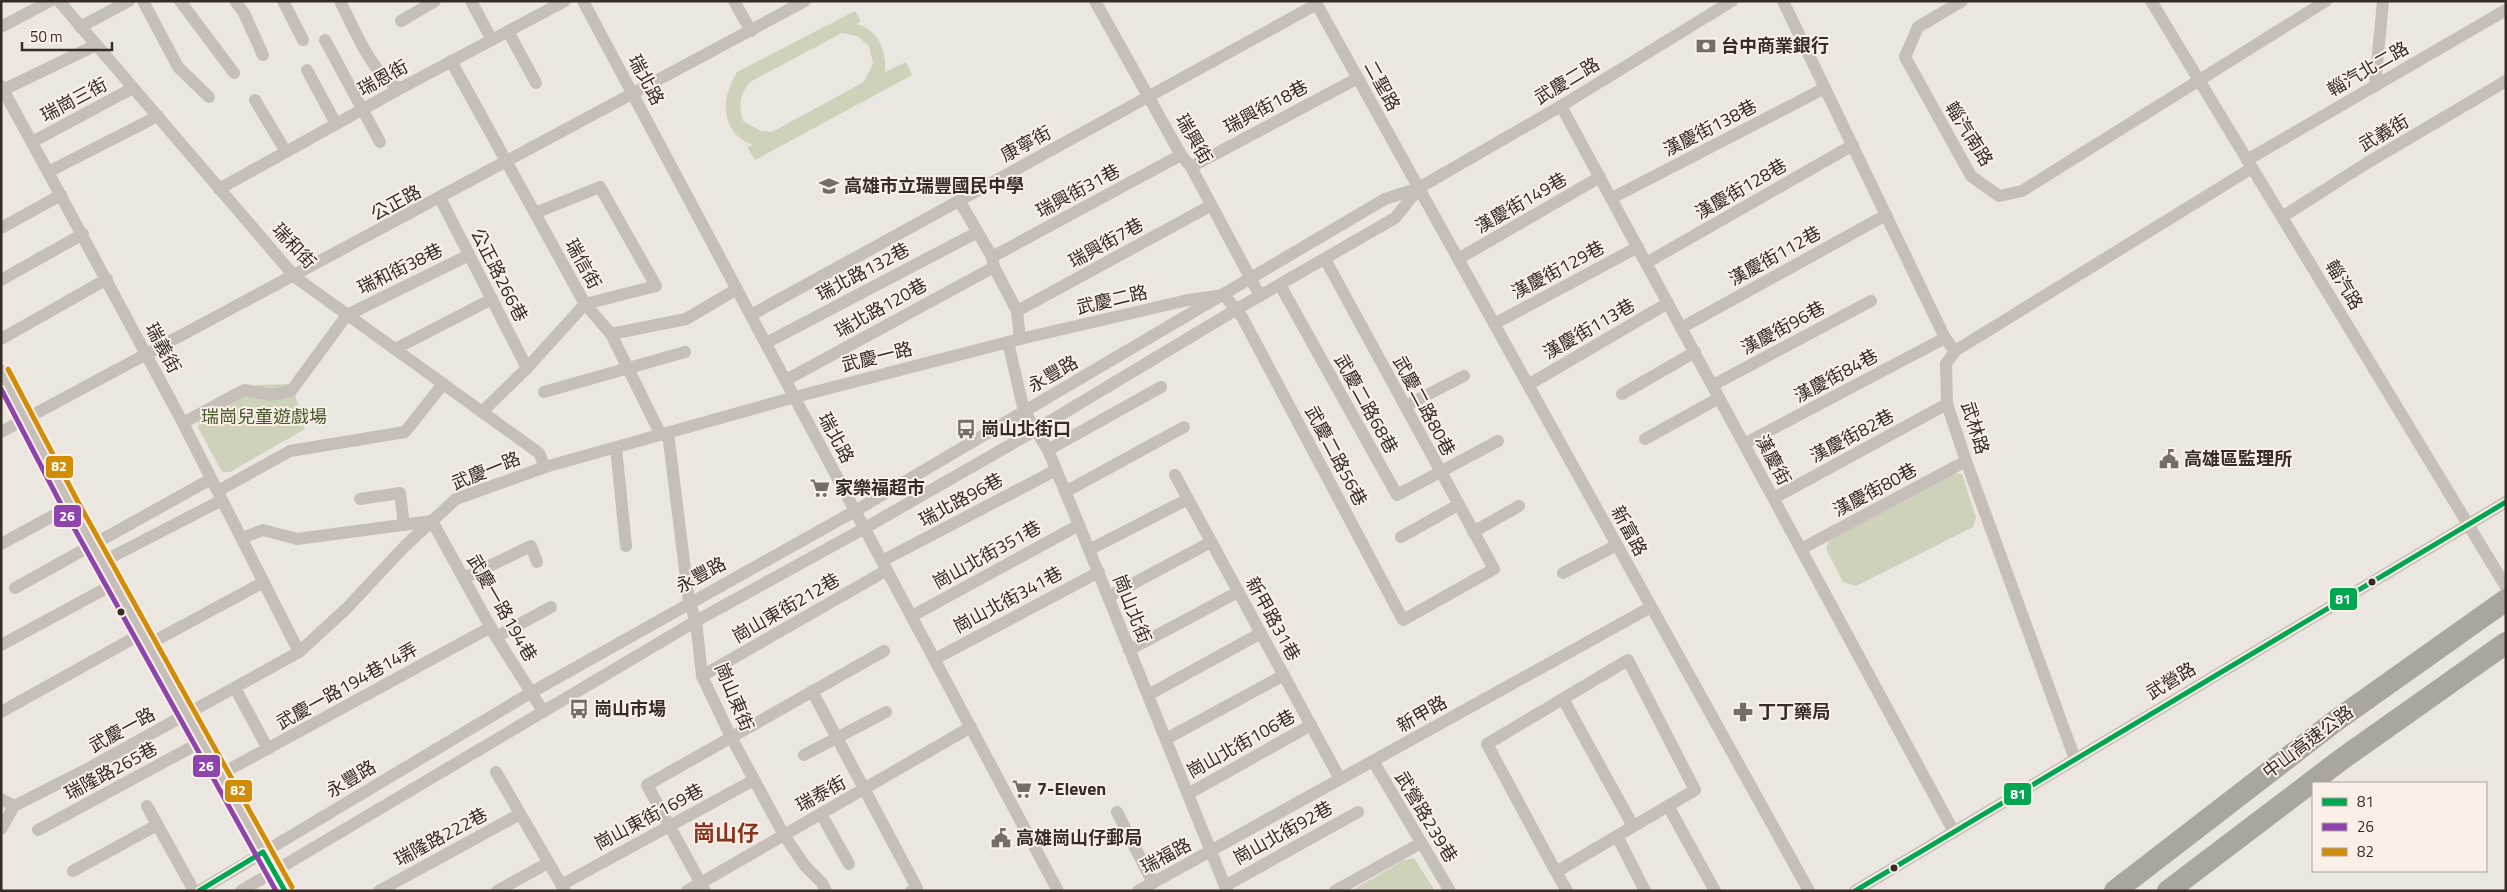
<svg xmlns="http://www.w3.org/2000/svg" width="2507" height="892" font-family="'Titillium Web','Noto Sans TC',sans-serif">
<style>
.green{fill:#ced2ba;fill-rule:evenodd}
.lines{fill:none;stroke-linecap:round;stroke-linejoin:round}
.minor{stroke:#c6beb9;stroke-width:12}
.tertiary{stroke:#c6beb9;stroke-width:15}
.motorway{stroke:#aba59f;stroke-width:22}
.bus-1-casing{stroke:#faf0e7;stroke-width:9}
.bus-2-casing{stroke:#faf0e7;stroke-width:9}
.bus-3-casing{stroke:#faf0e7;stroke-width:9}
.bus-1{stroke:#00a651;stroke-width:5}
.bus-2{stroke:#8e44ad;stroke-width:5}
.bus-3{stroke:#d18d08;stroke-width:5}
.bus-dot{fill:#372b27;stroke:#faf0e7;stroke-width:2}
.labels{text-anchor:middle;stroke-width:4;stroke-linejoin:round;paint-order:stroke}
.poi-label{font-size:18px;font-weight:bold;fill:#372b27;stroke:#faf0e7;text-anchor:start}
.street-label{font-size:18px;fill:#372b27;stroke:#faf0e7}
.park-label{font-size:18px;fill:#47562a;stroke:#faf0e7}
.district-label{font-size:22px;font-weight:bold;fill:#88331d;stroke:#faf0e7}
.line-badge{stroke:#faf0e7;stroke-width:2}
.badge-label{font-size:14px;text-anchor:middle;font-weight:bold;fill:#fff}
</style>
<rect width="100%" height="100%" fill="#ece6e0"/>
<g class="green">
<path d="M855,11l6,10 -4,3c21,5 30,28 28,48l21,-10 6,13 -157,85 -8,-13 6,-2c-34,-13 -32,-47 -16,-73zM842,33l15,3 12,10 4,17 -9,19 -92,50 -11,-1 -18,-10c-5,-15 -3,-27 7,-39z"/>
<path d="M292,384l13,45 -75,43h-8l-24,-44 2,-8 57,-35z"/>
<path d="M1953,473l9,1 14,43 -3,10 -117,59 -13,-4 -17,-33 3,-8z"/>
<path d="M1414,858l21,33h-84l53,-31z"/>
</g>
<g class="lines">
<g class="minor">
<path d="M59,1l236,276 244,176 6,14"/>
<path d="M143,1l35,66 31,30"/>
<path d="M180,1l54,72"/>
<path d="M235,1l9,12 19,42"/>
<path d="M283,1l20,39"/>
<path d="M340,1c13,25 34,79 61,87"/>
<path d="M471,1l21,39"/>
<path d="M583,1l475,890"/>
<path d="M734,1l17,30"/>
<path d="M1095,1l86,154 10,12 69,129"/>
<path d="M1315,1l494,890"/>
<path d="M1783,1l162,337 10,13"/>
<path d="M1962,1l-44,26 -13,30 66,119 28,20 23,-5 304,-190"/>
<path d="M2151,1l355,586"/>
<path d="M401,21l34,-20"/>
<path d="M1,27l49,-26"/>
<path d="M80,27l49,-26"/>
<path d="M508,31l28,52"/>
<path d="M325,40l55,102"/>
<path d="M451,61l134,243 26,30 50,101"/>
<path d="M307,70l29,54"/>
<path d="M2375,85l8,-84"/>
<path d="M1,86l47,86"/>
<path d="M3,90l93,-45"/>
<path d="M255,100l31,52"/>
<path d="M1561,106l393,726"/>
<path d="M158,116l-110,56 135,251 116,229"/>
<path d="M32,142l101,-54"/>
<path d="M2247,160l259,-150"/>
<path d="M1191,167l167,-89"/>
<path d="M219,189l182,-101 164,-87"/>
<path d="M440,198l87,170"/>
<path d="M1612,198l213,-110"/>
<path d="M959,200l33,57 2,10 23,44 3,28"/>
<path d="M535,213l65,-26 56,99 -71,18"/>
<path d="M2282,217l85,-54 139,-82"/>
<path d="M1,228l60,-33"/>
<path d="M992,257l189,-102"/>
<path d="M1458,259l142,-82"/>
<path d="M1646,263l207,-118"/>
<path d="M1,280l82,-46"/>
<path d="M1280,285l117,210 101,-54"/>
<path d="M1017,311l193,-105"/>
<path d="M751,315l566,-311"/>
<path d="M1494,324l144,-77"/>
<path d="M1681,328l205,-113"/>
<path d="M611,334l75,-15 51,-30"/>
<path d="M1,339l106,-60"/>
<path d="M1008,342l16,69 24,39 31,75 148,366"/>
<path d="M766,343l210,-110"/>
<path d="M395,349l97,-50"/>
<path d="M786,380l208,-113"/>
<path d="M1528,385l140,-82"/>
<path d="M1713,385l158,-84"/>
<path d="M544,392l141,-40"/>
<path d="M1622,394l73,-42"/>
<path d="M1405,406l59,-30"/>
<path d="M482,412l45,-44 58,-64"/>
<path d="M183,423l61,-33 28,5 19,-4 56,-76 122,-60"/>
<path d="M1,432l804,-431"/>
<path d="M668,433l21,169 7,19 6,55 29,61 53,98 21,31 17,17 4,8"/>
<path d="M1645,439l74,-41"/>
<path d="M1744,444l201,-106"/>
<path d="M616,448l10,98"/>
<path d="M1048,450l113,-63"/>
<path d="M1175,475l165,304"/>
<path d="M218,491l72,-40 115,-19 38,-48"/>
<path d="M1065,492l119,-65"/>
<path d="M1774,498l173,-94"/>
<path d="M360,499l40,-6 4,32"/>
<path d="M1473,532l46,-26"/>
<path d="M1401,537l57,-32"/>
<path d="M242,538l21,-8 34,9 135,-18 64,116 47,74"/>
<path d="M1,544l70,-38"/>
<path d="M1801,549l165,-88"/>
<path d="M1089,550l99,-51"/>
<path d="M882,561l174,-91"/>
<path d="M102,562l120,-62"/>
<path d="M1563,573l54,-28"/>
<path d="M464,578l67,-32 6,16"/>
<path d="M15,588l196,-109"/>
<path d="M1108,597l103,-55"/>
<path d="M912,616l167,-91"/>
<path d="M496,637l55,-30"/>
<path d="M1,645l113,-61"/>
<path d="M147,645l117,-63"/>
<path d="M1129,650l109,-58"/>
<path d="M935,659l164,-87"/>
<path d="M702,676l185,-106"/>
<path d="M235,688l33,61"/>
<path d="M812,691l105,197 -6,3"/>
<path d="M1148,695l113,-62"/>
<path d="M1563,699l70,127"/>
<path d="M1,712l140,-78"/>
<path d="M1166,739l118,-64"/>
<path d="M804,755l82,-43"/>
<path d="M2075,759l-109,-298 -19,-57 -1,-40 9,-13 297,-183"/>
<path d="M1373,761l77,130"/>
<path d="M496,772l69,119"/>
<path d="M219,775l272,-148"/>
<path d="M1188,794l123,-69"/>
<path d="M1,799l13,7 75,-38 210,-116 47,-43 59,-63 51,-47 89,-32 250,-70 225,-58 168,-39 36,-5 18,22 161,303 91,-51 -169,-310"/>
<path d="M147,806l47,85"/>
<path d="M1668,806l47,85"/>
<path d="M1117,812l36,71"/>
<path d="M821,814l28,50"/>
<path d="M1,829l13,-23"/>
<path d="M38,830l163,-88"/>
<path d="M1617,836l28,55"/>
<path d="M73,871l84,-46"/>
<path d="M1556,872l139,-82 -67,-130 -141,84 69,128 11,19"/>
<path d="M561,885l193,-105"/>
<path d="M1225,886l133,-74"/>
<path d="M199,891l333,-199 323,-181 530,-312 34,-11 17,-10 125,-72 171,-105"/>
<path d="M241,891l455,-270 169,-93 157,-90 215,-129 158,-91 24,-30"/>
<path d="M379,891l141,-77"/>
<path d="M497,891l51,-28"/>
<path d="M687,891l284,-164"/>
<path d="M705,891l-58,-106 237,-134"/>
<path d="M1138,891l513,-284"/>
<path d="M1335,891l86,-48"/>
<path d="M1855,891l651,-389"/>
</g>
<path class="tertiary" d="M1,372l70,134 214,385"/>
<g class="motorway">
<path d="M2115,891l219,-169 172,-122"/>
<path d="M2168,891l174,-132 164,-116"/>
</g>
<defs>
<g id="bus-1">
<path d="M199,891l64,-39 22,39"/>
<path d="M1855,891l651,-389"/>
</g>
<path id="bus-2" d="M1,389l63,121 212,381"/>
<path id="bus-3" d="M8,369l70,133 214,385"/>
</defs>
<use href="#bus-1" class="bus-1-casing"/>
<use href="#bus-2" class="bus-2-casing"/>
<use href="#bus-3" class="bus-3-casing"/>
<use href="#bus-1" class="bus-1"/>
<use href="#bus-2" class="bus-2"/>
<use href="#bus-3" class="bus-3"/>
</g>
<defs>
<symbol id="bank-bare" viewBox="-9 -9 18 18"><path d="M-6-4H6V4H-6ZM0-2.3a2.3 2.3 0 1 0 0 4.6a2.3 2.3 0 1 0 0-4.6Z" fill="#766c68" stroke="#faf0e7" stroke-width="2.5" paint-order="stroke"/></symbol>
<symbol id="school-bare" viewBox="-9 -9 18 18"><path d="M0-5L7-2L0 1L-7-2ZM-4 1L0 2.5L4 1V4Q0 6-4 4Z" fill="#766c68" stroke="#faf0e7" stroke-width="2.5" paint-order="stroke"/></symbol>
<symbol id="bus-bare" viewBox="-9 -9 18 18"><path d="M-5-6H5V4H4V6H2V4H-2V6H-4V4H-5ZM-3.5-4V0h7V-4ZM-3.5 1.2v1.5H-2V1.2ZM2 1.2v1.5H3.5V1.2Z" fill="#766c68" stroke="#faf0e7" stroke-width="2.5" paint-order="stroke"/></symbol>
<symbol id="civic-bare" viewBox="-9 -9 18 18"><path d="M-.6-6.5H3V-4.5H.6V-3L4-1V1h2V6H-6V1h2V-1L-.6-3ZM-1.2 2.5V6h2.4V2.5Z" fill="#766c68" stroke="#faf0e7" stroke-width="2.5" paint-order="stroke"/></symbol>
<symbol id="supermarket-bare" viewBox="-9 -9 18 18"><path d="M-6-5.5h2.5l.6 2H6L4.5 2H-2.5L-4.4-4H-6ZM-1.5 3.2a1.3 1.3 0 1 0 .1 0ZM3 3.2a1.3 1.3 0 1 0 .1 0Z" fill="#766c68" stroke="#faf0e7" stroke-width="2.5" paint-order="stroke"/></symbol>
<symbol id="pharmacy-bare" viewBox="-9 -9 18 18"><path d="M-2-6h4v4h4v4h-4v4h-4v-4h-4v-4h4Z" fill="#766c68" stroke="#faf0e7" stroke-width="2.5" paint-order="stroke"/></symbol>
</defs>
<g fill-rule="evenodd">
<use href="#bank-bare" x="1692" y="32" width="28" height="28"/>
<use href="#school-bare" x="815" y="172" width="28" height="28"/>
<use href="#bus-bare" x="952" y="415" width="28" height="28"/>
<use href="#civic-bare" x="2155" y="445" width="28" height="28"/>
<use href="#supermarket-bare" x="806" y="474" width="28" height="28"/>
<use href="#bus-bare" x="565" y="695" width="28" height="28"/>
<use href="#pharmacy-bare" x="1729" y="698" width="28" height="28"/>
<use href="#supermarket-bare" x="1008" y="775" width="28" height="28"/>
<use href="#civic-bare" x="987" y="824" width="28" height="28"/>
</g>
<g class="bus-dot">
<circle cx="2372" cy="582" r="4.5"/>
<circle cx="121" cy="612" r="4.5"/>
<circle cx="1894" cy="868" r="4.5"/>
</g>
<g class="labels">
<g class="poi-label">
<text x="1721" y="52">台中商業銀行</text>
<text x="844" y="192">高雄市立瑞豐國民中學</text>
<text x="981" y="435">崗山北街口</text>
<text x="2184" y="465">高雄區監理所</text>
<text x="835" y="494">家樂福超市</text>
<text x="594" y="715">崗山市場</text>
<text x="1758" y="718">丁丁藥局</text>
<text x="1037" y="795">7-Eleven</text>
<text x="1016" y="844">高雄崗山仔郵局</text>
</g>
<g class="street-label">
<text transform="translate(2368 69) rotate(-30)" y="6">輜汽北二路</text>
<text transform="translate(383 78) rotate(-29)" y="6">瑞恩街</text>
<text transform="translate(646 80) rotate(62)" y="6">瑞北路</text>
<text transform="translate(1567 81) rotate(-31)" y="6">武慶二路</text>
<text transform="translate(1382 86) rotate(61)" y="6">二聖路</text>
<text transform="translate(74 100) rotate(-28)" y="6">瑞崗三街</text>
<text transform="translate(1266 107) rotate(-28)" y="6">瑞興街18巷</text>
<text transform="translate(1710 128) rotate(-27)" y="6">漢慶街138巷</text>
<text transform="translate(2384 133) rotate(-30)" y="6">武義街</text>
<text transform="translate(1969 134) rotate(58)" y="6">輜汽南路</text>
<text transform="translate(1194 139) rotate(60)" y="6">瑞興街</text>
<text transform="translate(1026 144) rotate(-28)" y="6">康寧街</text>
<text transform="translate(1741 189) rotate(-30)" y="6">漢慶街128巷</text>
<text transform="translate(1078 191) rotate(-28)" y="6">瑞興街31巷</text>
<text transform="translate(396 203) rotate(-28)" y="6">公正路</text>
<text transform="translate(1521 203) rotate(-30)" y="6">漢慶街149巷</text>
<text transform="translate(1106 243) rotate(-29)" y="6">瑞興街7巷</text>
<text transform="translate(294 246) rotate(47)" y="6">瑞和街</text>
<text transform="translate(1775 256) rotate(-29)" y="6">漢慶街112巷</text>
<text transform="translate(583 264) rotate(61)" y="6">瑞信街</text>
<text transform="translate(400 269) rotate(-26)" y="6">瑞和街38巷</text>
<text transform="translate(1558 270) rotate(-28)" y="6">漢慶街129巷</text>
<text transform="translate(863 272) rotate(-28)" y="6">瑞北路132巷</text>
<text transform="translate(499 275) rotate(63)" y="6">公正路266巷</text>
<text transform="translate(2344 285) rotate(59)" y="6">輜汽路</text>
<text transform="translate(1112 300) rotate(-13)" y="6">武慶二路</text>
<text transform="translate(881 308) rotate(-29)" y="6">瑞北路120巷</text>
<text transform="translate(1783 328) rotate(-28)" y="6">漢慶街96巷</text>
<text transform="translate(1589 329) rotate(-30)" y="6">漢慶街113巷</text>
<text transform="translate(163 348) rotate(62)" y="6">瑞義街</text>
<text transform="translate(877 357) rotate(-14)" y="6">武慶一路</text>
<text transform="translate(1053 374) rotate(-30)" y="6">永豐路</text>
<text transform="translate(1836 376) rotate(-28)" y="6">漢慶街84巷</text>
<text transform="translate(1366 404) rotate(61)" y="6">武慶二路68巷</text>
<text transform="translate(1424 406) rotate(62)" y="6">武慶二路80巷</text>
<text transform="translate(1975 428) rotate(73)" y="6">武林路</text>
<text transform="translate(1852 436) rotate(-28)" y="6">漢慶街82巷</text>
<text transform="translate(836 438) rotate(62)" y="6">瑞北路</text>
<text transform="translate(1336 456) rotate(62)" y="6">武慶二路56巷</text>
<text transform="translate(1773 460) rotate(62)" y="6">漢慶街</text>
<text transform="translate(486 471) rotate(-22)" y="6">武慶一路</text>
<text transform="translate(1875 490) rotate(-28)" y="6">漢慶街80巷</text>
<text transform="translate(961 500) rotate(-28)" y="6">瑞北路96巷</text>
<text transform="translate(1629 531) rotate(61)" y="6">新富路</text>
<text transform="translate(987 555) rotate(-29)" y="6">崗山北街351巷</text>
<text transform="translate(701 575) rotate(-29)" y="6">永豐路</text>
<text transform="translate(1008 600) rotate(-28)" y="6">崗山北街341巷</text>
<text transform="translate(502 608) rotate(60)" y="6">武慶一路194巷</text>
<text transform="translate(786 608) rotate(-30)" y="6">崗山東街212巷</text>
<text transform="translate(1132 609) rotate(68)" y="6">崗山北街</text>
<text transform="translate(1273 619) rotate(61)" y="6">新甲路31巷</text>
<text transform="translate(2171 681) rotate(-31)" y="6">武營路</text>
<text transform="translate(347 686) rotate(-29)" y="6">武慶一路194巷14弄</text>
<text transform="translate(734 697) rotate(67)" y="6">崗山東街</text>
<text transform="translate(1422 714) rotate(-30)" y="6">新甲路</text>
<text transform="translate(122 730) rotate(-29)" y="6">武慶一路</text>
<text transform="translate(2308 742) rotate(-37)" y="6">中山高速公路</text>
<text transform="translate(1241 744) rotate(-29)" y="6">崗山北街106巷</text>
<text transform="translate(111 771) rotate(-28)" y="6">瑞隆路265巷</text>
<text transform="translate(351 779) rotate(-31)" y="6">永豐路</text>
<text transform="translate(821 794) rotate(-29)" y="6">瑞泰街</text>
<text transform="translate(649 817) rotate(-28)" y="6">崗山東街169巷</text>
<text transform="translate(1426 817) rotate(59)" y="6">武營路239巷</text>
<text transform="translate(1283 833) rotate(-29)" y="6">崗山北街92巷</text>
<text transform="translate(441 837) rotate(-28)" y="6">瑞隆路222巷</text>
<text transform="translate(1166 856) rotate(-28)" y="6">瑞福路</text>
</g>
<g class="park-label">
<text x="264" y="423">瑞崗兒童遊戲場</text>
</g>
<g class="district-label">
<text x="726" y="841">崗山仔</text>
</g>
</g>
<g class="line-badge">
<rect x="45" y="455" width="29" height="24" rx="5" fill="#d18d08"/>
<rect x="53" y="504" width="29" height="24" rx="5" fill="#8e44ad"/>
<rect x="2329" y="587" width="29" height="24" rx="5" fill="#00a651"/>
<rect x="192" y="754" width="29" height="24" rx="5" fill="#8e44ad"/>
<rect x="224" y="779" width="29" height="24" rx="5" fill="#d18d08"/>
<rect x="2003" y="782" width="29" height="24" rx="5" fill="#00a651"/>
</g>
<g class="badge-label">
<text x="59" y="471">82</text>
<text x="67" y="521">26</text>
<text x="2343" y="604">81</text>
<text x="206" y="771">26</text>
<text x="238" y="795">82</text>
<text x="2018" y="799">81</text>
</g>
<rect width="2507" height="892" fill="none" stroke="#372b27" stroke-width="5"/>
<rect x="2312" y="782" width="175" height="90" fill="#faf0e7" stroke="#aca19a"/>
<rect x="2322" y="798" width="25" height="8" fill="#00a651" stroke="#aca19a"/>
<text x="2357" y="807" font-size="15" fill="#372b27">81</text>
<rect x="2322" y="823" width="25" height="8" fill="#8e44ad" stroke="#aca19a"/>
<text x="2357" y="832" font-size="15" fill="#372b27">26</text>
<rect x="2322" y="848" width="25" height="8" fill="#d18d08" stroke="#aca19a"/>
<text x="2357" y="857" font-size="15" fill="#372b27">82</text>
<path d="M22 42v8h90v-8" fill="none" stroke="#372b27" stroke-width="2.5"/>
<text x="30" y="42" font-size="15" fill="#372b27" stroke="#faf0e7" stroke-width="4" paint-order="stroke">50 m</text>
</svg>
